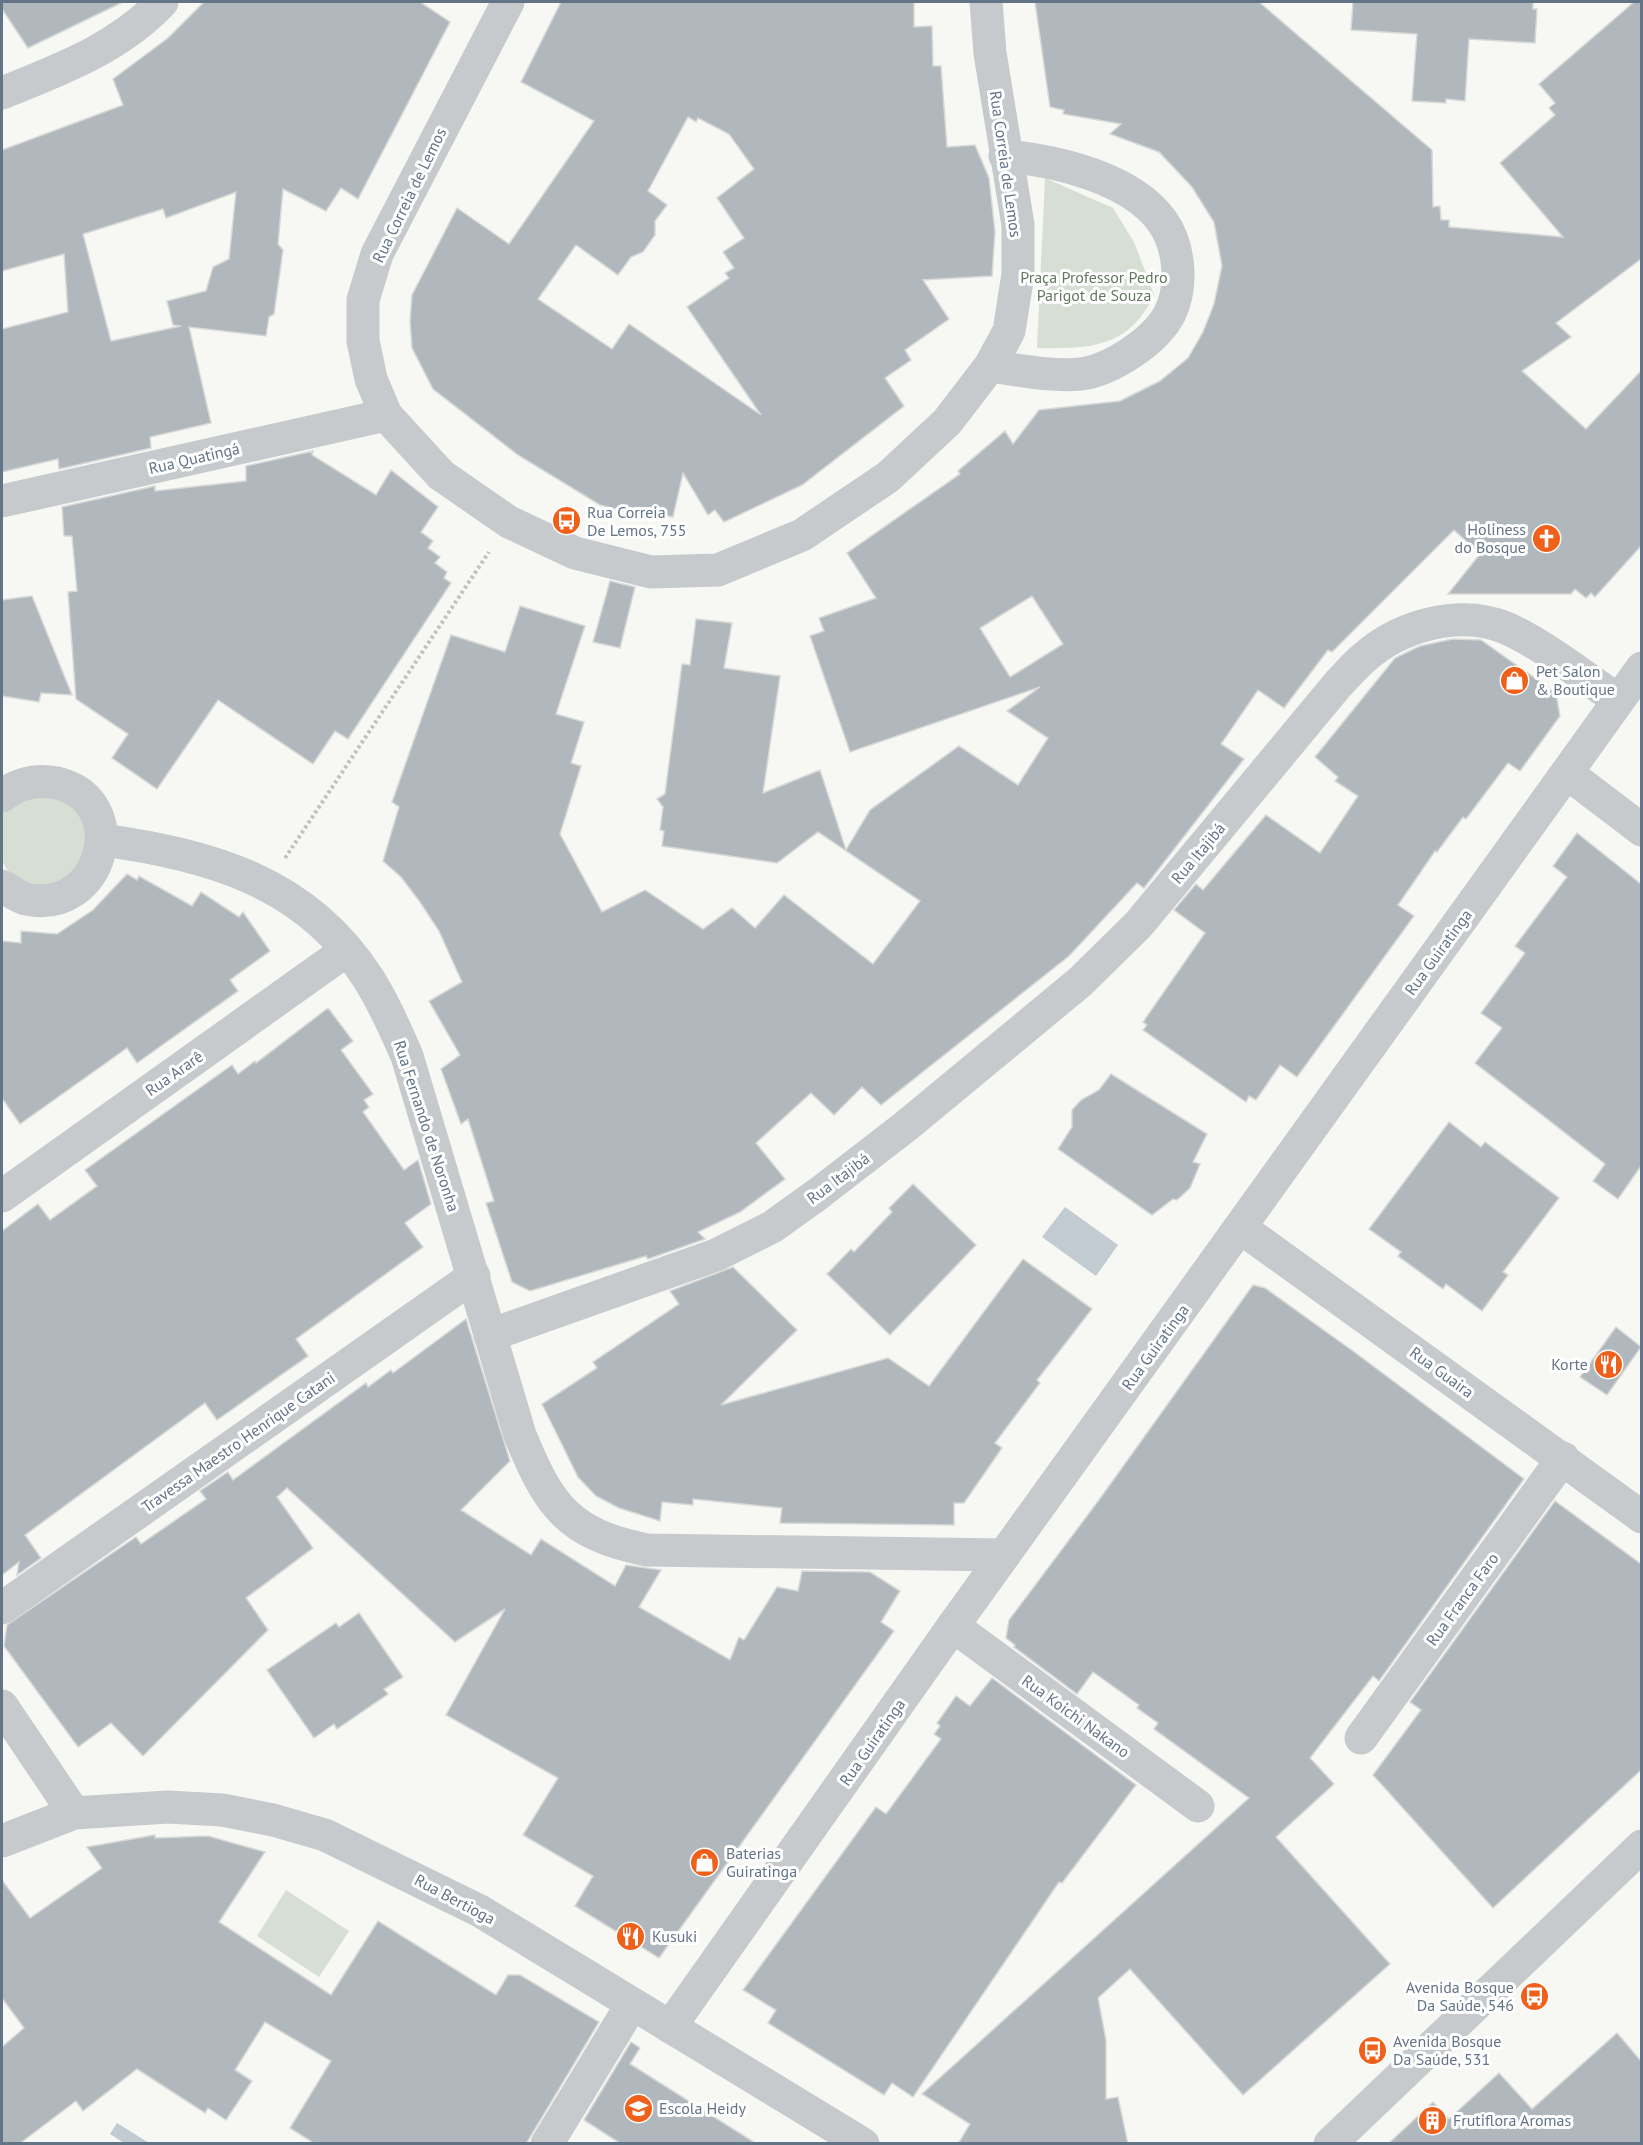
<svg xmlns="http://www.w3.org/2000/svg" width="1643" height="2145" font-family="'PT Sans',sans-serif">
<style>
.green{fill:#d7dfd4}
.water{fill:#c1cbd1}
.building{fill:#b0b7bd;stroke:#d8d9d6;stroke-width:1.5;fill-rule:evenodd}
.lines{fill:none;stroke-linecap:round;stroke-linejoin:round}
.path{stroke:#c0c1c4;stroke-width:4;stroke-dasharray:3 3;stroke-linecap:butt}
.minor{stroke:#c6cacd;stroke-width:33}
.tertiary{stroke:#c6cacd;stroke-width:33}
.labels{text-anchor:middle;stroke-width:6;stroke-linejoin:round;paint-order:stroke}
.street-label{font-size:16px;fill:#647487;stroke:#fff}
.park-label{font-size:16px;fill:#62795f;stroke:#fff}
.poi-label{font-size:16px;fill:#647487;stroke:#fff;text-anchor:start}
</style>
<rect width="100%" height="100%" fill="#f7f7f4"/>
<g class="green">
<path d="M1045,178l68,30 21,34 20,53c-25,53 -64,54 -117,53z"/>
<path d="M68,796l22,29 -4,37c-9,6 -21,19 -31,22 -18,6 -46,-4 -52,-22 -3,-12 -3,-35 -1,-48l13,-14z"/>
<path d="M286,1890l63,41 -30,46 -62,-41z"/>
</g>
<g class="water">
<path d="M1065,1207l53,38 -22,31 -54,-39z"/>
<path d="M117,2123l32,20h-25l-14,-9z"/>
</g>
<g class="building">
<path d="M2,2h121l-95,46 -26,-39z"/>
<path d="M204,2h216l30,20 -92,177 -17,-11 -15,23 -43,-22 -5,55 5,6 -9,64 -5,3 -3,19 -77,-9 22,96 -61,14 1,11 -92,21 -1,-10 -56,13v-143l66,-17 -4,-58 -62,17v-121l121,-45 -10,-26 55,-41zM236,192l-7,67 -16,8 -7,24 -39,10 6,24 8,1 -70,15 -28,-107 80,-25 3,9z"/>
<path d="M561,2h353v25l18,-1 1,40h8l6,81 28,-2 14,33 6,54 -3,44 -69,4 26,39 -44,31 6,10 -26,18 19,28 -102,79 -78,37 -9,-12 -7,5 -25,-42 -10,44 -19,-4 -2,5 -52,-13 -82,-50 -85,-66 -21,-41 -2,-27 2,-26 45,-87 52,36 85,-123 -73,-39zM688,117l8,5 2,-4 31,16 25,35 -37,29 27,40 -21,14 11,16 -9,5 4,5 -42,29 74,108 -132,-91 -17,25 -74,-50 38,-54 42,30 13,-18 12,-5 12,-17v-14l12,-16 -19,-14z"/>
<path d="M1035,2h224l173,148 1,57 7,-1 1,14h8v7l114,10 -63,-74 55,-48 -6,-7 6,-5 -16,-19 95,-82h7v257l-85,64 15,14 -49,34 64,58 55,-58v175l-46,51 -4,-4 -5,5 -11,-9 -4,5h-123l32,-40 -26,-24 -122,122 -4,-2 -44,58 -26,-18 -37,54 23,15 -100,129 -7,-5 -68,73 -188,149 -19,-18 -28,28 -23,-22 -55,50 29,36 -45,33 -42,20 7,7 -57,20 -2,-3 -116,35 -18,-9 -26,-79 8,-2 -26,-82 -7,5 -20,-55 19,-14 -31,-54 33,-19 -23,-51 -19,-29 -19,-25 -18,-16 16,-54 -7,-5 59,-167 54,17 15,-46 65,20 -29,88 28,8 -13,41 10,3 -21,68 42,78 43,-22 58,39 29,-21 23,20 29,-33 89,69 47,-63 -102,-69 -41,31 -115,-17 2,-15 -4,-1 3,-23 -6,-8 8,-5 17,-130 8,1 6,-46 36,4 -8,45 56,8 -17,117 57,-23 26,80 24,-40 89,-64 59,39 30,-47 -41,-27 33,-24 -190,65 -40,-116 14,-5 -5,-13 57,-20 -29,-45 113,-79 -2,-3 47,-40 8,13 26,-34 81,-9 40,-20 28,-23 15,-26 11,-28 8,-38 -8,-44 -22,-35 -33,-35 -49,-18 11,-10 -58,-10 1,-4 -14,-3zM1032,596l31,48 -53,33 -30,-49z"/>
<path d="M1353,2h180v7h4l-2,34 -66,-4 -4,62 -19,-2v4l-34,-2 5,-67 -66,-4z"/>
<path d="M313,451l-1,4 64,40 15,-25 47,37 -17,25 12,9 -5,7 12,9 -5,6 12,9 -3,6 7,5 -103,156 -13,-8 -22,33 -95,-64 -61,89 -45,-31 16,-24 -52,-35 -8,-107 9,-1 -5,-55h-8l-2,-29 93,-21v5l91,-10v-15z"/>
<path d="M610,581l25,6 -15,61 -27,-6z"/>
<path d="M32,596l40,99 -31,-2 -2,9 -37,-6v-96z"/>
<path d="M1453,639l28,1 75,53 4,23 -40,55 -12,-8 -42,56 -3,-2 -26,35 -2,-1 -37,54 16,11 -117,161 -17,-12 -24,35 -7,-4 -3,6 -103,-72 4,-5 -4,-3 62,-89 -31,-23 22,-26 7,6 63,-75 54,38 38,-57 -23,-15 3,-4 -23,-20 80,-99 25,-12z"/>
<path d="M1577,833l64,51v282l-23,33 -25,-18 12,-17 -130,-101 27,-35 -21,-15 44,-60 -10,-7 52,-69 -14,-11z"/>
<path d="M127,874l10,6 2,-4 53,30 9,-14 38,25 4,-5 27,39 -40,29 8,11 -101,72 -10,-15 -107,76 -18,-26v-157l19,2v-12l36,3 36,-24z"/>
<path d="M328,1008l25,33 -12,9 32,44 -9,6 5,7 -6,5 41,58 14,-10 13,44 -26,19 18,24 -127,92 12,17 -91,64 -12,-17 -180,132 16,23 -24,17 2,-13 -17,13v-344l36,-27 12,16 47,-34 -12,-16 147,-105 6,9 17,-13 1,2z"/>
<path d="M1111,1074l96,60 -14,28 7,2 -10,24 -13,12 -4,-1 -21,16 -94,-66 14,-22v-17l9,-10 18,-10z"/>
<path d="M1449,1122l32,25 4,-5 74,56 -56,74 5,3 -26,36 -36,-27 -3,5 -45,-33 3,-4 -32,-23z"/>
<path d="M913,1184l63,61 -86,90 -63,-61 24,-25 3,3 38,-40 -3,-4z"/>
<path d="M1023,1259l69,50 -55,71 3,3 -45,60 7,5 -38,55h-10v22l-174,-2 2,-15 -89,-9v6l-31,-3 -2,19 -41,-13 -23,-12 -18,-19 -36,-73 55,-36 -4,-6 86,-58 -9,-13 63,-24 64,63 -76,75 167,-47 41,28z"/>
<path d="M1253,1285l12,3 92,66 167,125 -145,202 -6,-5 -63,82 24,26 -58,53 114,127 -147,131 -113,-126 -32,29 8,42v59l12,-2 10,47h-170l12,-20 -48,-30 327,-296 -95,-69 4,-6 -21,-15 2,-3 -46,-33 -16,22 -63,-47 1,-2 -9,-7 3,-18 90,-120z"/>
<path d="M466,1319l44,142 -49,49 70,45 10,-16 74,47 11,-21 35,5 -22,37 91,53 9,-23 5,3 33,-53 21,4 4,-20 68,1 30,19 -19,31 13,9 -235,327 -84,-52 18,-30 -70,-41 35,-57 -112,-63 59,-106 -50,33 -168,-154 -10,9 36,51 -67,50 22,32 -125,126 -32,-33 -33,24 -74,-101 3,-21 129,-88 5,7 65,-45 -6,-8 28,-19 5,8 133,-97 2,4 23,-17 2,3z"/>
<path d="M1616,1327l25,20 -34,48 -27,-18z"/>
<path d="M1555,1501l86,63v206l-148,138 -120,-133 48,-65 -11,-8z"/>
<path d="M359,1613l44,64 -19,12 4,5 -51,35 -3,-5 -20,14 -47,-68 69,-47 3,4z"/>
<path d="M992,1678l144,107 -74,98 -3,-1 -146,215 -21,-14 -8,12 -116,-72 8,-13 -33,-20 133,-183 10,7 55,-75 -7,-5 6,-8 -3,-3 19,-27 14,10z"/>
<path d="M155,1835v3l53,-2 57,16 -46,70 112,73 47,-74 118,74 12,-20h12l79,47 -73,122h-211l-25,-16 41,-67 -66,-39 -30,48 17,11 -26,39 -18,-12 -3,5 -68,-44 -54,42 -7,-10 -57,43h-17v-97l22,-19 -22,-30v-118l28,38 72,-50 -15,-21z"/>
<path d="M1617,2033l24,28v83h-253l45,-42 16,17 50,-46 33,36z"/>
<path d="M631,2042l9,6 -10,16 127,80h-136l-37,-24z"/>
</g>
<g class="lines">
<path class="path" d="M285,858l204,-306"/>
<g class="minor">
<path d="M508,2l-131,252 -14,46v41l8,38 15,36 55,60 68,47 66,31 76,19 67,-2 84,-35 86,-58 59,-55 43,-56 19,-35 9,-57v-49l-28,-172 -4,-51"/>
<path d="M2,93c59,-24 115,-44 160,-91"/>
<path d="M990,366c29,4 62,11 91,8 30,-4 75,-33 89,-61 13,-27 10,-67 -8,-92 -31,-43 -107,-61 -157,-65"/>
<path d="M2,501l384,-86"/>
<path d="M1567,773l75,57"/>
<path d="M2,796c16,-13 35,-17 55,-13 76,18 46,133 -31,116 -8,-2 -17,-9 -24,-13"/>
<path d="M103,840c106,15 203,41 265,138 16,25 27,51 39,78l113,379c29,71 48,99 127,115l357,5"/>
<path d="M2,1196l345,-246"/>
<path d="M1241,1228l401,289"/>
<path d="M490,1335l226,-80 56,-28 46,-33 88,-68 174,-144 58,-57 201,-242c8,-8 16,-18 26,-26 36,-32 96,-48 141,-29 38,17 78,49 112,72"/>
<path d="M2,1608l472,-332"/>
<path d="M953,1626l245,180"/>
<path d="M2,1706l72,107"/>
<path d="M1361,1738l202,-280"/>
<path d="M670,2027l283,-401 689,-958"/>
<path d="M547,2144l85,-140"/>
</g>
<g class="tertiary">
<path d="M2,1841l72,-28 94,-6 54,3 51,10 52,15 155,76 383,233"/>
<path d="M1330,2144l312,-298"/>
</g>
</g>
<defs>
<symbol id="bus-disc" viewBox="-11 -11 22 22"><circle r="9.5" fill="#ef611b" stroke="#fff"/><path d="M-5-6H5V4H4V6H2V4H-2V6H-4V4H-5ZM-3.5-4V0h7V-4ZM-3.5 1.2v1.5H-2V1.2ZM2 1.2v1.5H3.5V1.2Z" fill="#fff"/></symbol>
<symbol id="church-disc" viewBox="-11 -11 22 22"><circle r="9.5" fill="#ef611b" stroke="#fff"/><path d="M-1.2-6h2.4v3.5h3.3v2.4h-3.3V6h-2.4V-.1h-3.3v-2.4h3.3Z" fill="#fff"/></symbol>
<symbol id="shop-disc" viewBox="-11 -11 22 22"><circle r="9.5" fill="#ef611b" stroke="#fff"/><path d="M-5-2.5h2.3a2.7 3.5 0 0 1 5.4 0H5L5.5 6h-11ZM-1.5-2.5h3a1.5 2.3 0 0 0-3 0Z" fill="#fff"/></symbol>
<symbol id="restaurant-disc" viewBox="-11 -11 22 22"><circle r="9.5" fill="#ef611b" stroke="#fff"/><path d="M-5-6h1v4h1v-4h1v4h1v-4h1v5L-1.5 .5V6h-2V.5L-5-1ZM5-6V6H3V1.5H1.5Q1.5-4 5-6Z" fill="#fff"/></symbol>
<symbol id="school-disc" viewBox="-11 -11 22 22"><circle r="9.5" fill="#ef611b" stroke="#fff"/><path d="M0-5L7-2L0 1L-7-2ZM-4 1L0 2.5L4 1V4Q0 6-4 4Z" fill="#fff"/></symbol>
<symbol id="building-disc" viewBox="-11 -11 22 22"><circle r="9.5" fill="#ef611b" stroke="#fff"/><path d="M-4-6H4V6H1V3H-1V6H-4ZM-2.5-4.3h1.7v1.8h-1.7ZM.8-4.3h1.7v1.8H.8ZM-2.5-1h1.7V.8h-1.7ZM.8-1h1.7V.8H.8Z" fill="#fff"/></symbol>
</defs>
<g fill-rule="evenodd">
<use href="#bus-disc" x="550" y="504" width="33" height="33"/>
<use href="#church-disc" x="1530" y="522" width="33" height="33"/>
<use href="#shop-disc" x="1498" y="664" width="33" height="33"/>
<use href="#restaurant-disc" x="1592" y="1348" width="33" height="33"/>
<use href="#shop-disc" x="688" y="1846" width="33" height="33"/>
<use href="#restaurant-disc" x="614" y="1920" width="33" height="33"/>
<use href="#bus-disc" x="1518" y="1980" width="33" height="33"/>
<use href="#bus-disc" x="1356" y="2034" width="33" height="33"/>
<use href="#school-disc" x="622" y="2092" width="33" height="33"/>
<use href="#building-disc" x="1416" y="2104" width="33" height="33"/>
</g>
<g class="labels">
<g class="street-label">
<text transform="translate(1006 164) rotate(82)" y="6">Rua Correia de Lemos</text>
<text transform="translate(409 195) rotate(-64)" y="6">Rua Correia de Lemos</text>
<text transform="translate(194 458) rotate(-13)" y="6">Rua Quatingá</text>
<text transform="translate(1198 853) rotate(-50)" y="6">Rua Itajibá</text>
<text transform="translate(1438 952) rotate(-54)" y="6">Rua Guiratinga</text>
<text transform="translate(174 1073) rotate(-35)" y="6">Rua Ararê</text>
<text transform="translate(427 1126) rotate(72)" y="6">Rua Fernando de Noronha</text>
<text transform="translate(838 1178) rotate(-37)" y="6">Rua Itajibá</text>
<text transform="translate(1155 1347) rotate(-54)" y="6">Rua Guiratinga</text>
<text transform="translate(1442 1372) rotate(36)" y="6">Rua Guaira</text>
<text transform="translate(238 1442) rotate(-35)" y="6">Travessa Maestro Henrique Catani</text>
<text transform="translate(1462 1599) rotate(-54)" y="6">Rua Franca Faro</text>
<text transform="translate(1076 1716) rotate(36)" y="6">Rua Koichi Nakano</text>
<text transform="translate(872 1742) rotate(-55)" y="6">Rua Guiratinga</text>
<text transform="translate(455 1899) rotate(28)" y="6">Rua Bertioga</text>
</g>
<g class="park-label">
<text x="1094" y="283">Praça Professor Pedro<tspan x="1094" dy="18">Parigot de Souza</tspan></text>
</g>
<g class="poi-label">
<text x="587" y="518">Rua Correia<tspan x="587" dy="18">De Lemos, 755</tspan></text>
<text x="1526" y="535" text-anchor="end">Holiness<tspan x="1526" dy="18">do Bosque</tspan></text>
<text x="1536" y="677">Pet Salon<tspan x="1536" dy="18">&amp; Boutique</tspan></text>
<text x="1588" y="1370" text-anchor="end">Korte</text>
<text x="726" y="1859">Baterias<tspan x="726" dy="18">Guiratinga</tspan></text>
<text x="652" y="1942">Kusuki</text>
<text x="1514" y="1993" text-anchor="end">Avenida Bosque<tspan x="1514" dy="18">Da Saúde, 546</tspan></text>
<text x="1393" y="2047">Avenida Bosque<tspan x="1393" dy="18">Da Saúde, 531</tspan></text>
<text x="659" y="2114">Escola Heidy</text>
<text x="1453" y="2126">Frutiflora Aromas</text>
</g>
</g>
<rect width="1643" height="2145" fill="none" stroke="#647487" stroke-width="6"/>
</svg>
